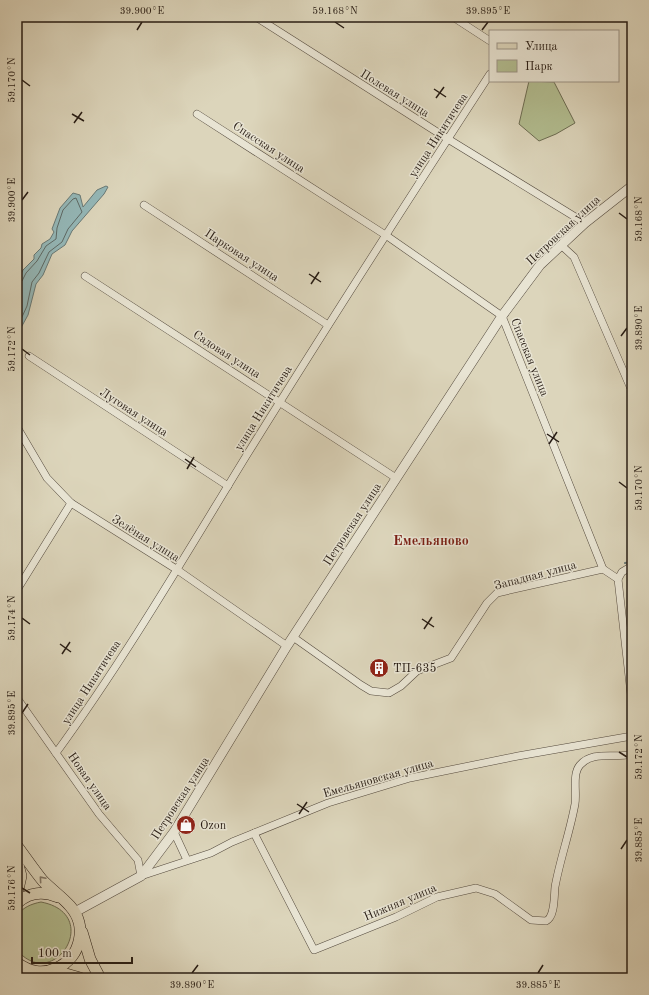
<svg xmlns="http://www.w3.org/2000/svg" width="649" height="995" font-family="'Old Standard TT',serif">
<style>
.green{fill:#b2bd90;stroke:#6c6c52}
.water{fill:#94b7b7;stroke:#687976}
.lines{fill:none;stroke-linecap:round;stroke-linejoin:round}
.shore{stroke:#5e6a66;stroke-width:1}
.stream{stroke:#687976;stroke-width:2}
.minor-casing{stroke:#544a3e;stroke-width:8}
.tertiary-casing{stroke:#544a3e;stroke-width:10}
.primary-casing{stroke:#271c14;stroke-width:12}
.minor{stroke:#e8e4d3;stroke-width:7}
.tertiary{stroke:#e8e4d3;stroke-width:9}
.primary{stroke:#dcd5bb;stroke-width:11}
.oneway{stroke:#827868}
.ticks{fill:none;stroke:#271c14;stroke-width:1.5}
.labels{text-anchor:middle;stroke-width:3;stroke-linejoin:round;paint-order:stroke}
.street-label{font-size:12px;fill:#271c14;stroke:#e8e4d3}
.poi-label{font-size:12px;fill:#271c14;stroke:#e8e4d3;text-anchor:start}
.quarter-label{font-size:14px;font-weight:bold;fill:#7a1f14;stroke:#e8e4d3}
.neatline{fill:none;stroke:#271c14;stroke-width:1.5}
.ticks-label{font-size:10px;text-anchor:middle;fill:#271c14}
</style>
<rect width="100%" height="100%" fill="#dcd5bb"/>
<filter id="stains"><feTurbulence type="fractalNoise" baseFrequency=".005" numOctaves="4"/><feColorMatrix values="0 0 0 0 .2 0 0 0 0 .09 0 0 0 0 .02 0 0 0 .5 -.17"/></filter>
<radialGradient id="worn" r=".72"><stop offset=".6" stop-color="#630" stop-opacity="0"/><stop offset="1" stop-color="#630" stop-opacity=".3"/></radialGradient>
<g class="green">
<path d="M529,81l25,1 21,41 -19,11 -17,7 -20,-17z"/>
<path d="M41,902c63,12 13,92 -24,48v-35c7,-8 14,-11 24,-13z"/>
</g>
<path class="water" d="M106,186l2,1 -4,7 -32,37 -7,14 -13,9 -9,21 -7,9 -8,31 -11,20v-54l6,-11 11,-11v-4l7,-7 1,-4 8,-5 4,-7 -2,-3 8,-21 13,-15 7,2 3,12 14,-17z"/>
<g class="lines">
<path class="shore" d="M17,283l5,-2 4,-8 11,-12 9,-15 10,-7 1,-11 6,-18 10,-11 3,-1 6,14 -14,17 -6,13 -13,10 -10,21 -7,9 -5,24 -10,22"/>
<path class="stream" d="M625,563l7,-1"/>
<defs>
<g id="minor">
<path d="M256,17l192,122 137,84"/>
<path d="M453,17l37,24"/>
<path d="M197,114l190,122 115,80 101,253 15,10 14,124"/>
<path d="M144,205l184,120"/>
<path d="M562,246l12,11 58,134"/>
<path d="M85,276l311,202"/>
<path d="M29,356l199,130"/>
<path d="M17,427l30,51 24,25 105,66 111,77"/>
<path d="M618,579l4,-7 10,-6"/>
<path d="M17,590l54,-87"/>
<path d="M293,637l68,48 10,6 18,2 12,-7 16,-15 34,-13 36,-55 10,-10 106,-24"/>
<path d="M17,698l82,116 39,46 3,16 70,-23 21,-11 96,-39 82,-25 108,-22 114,-20"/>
<path d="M56,753c70,-96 130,-199 192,-300 79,-127 160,-253 242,-379"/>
<path d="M174,832l13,28"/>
<path d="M254,833l60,117 82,-33 41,-20 39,-9 19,6 36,26 15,1c9,-4 8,-24 9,-34 5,-28 15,-55 20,-83 2,-12 -3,-30 5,-39 13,-15 35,-6 52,-11"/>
</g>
<path id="tertiary" d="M75,912l66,-36 33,-44 113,-186 215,-330 38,-51 45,-42 47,-37"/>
<g id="primary">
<path d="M17,846c9,12 17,24 26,35 9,9 19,16 27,25 18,20 11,51 -13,62 -15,7 -27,4 -40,-5"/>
<path d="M17,861l4,15 -4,18"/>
<path d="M17,903c12,-11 27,-12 41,-6"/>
<path d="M82,932l8,27 10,19"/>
<path d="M49,972l17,2 14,4"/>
</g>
</defs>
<use href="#minor" class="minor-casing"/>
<use href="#tertiary" class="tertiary-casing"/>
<use href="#primary" class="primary-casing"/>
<use href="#minor" class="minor"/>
<use href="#tertiary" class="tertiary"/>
<use href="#primary" class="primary"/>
</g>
<defs><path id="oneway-chevron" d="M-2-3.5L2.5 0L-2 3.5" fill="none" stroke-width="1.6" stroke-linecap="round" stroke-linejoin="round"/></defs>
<use class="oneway" href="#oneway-chevron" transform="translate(42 879) rotate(-131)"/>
<path class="ticks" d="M335,22l9,6M137,30l5,-8M482,30l6,-8M22,80l8,6M434,89l12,8M436,98l8,-11M72,114l12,7M74,123l8,-11M22,200l6,-8M619,213l8,6M309,274l12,8M311,284l8,-12M621,336l6,-8M22,349l8,6M547,434l12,8M549,444l8,-12M185,459l11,8M187,469l7,-12M619,482l8,6M22,618l8,6M422,619l12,8M424,629l8,-12M60,644l11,8M62,654l8,-12M22,713l6,-9M619,752l8,5M297,804l12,8M299,814l8,-12M621,849l6,-9M22,888l8,5M192,973l6,-8M538,973l5,-8"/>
<defs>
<symbol id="building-disc" viewBox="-11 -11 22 22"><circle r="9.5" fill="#8f2418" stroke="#e8e4d3"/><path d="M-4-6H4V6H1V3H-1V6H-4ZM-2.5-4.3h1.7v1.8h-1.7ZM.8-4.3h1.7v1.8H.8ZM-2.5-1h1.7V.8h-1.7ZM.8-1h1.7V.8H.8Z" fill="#fff"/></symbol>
<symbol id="shop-disc" viewBox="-11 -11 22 22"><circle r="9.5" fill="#8f2418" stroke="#e8e4d3"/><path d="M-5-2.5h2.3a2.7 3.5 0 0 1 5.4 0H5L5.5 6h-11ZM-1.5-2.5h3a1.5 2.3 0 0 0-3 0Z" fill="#fff"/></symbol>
</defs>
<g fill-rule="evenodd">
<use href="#building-disc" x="368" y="657" width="22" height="22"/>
<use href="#shop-disc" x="175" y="814" width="22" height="22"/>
</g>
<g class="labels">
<g class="street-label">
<text transform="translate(395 93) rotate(32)" y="4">Полевая улица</text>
<text transform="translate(438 135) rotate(-57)" y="4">улица Никитичева</text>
<text transform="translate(269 147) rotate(33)" y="4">Спасская улица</text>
<text transform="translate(563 230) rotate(-43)" y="4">Петровская улица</text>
<text transform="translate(242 255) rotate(33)" y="4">Парковая улица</text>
<text transform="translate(227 354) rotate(33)" y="4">Садовая улица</text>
<text transform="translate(530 357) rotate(68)" y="4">Спасская улица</text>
<text transform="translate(263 408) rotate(-58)" y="4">улица Никитичева</text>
<text transform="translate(134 412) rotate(33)" y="4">Луговая улица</text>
<text transform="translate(352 524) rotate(-57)" y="4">Петровская улица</text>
<text transform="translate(146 538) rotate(32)" y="4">Зелёная улица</text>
<text transform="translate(535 575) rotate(-15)" y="4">Западная улица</text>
<text transform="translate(91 682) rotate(-57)" y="4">улица Никитичева</text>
<text transform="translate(378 778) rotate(-16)" y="4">Емельяновская улица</text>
<text transform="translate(90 781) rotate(55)" y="4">Новая улица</text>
<text transform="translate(180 798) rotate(-57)" y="4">Петровская улица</text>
<text transform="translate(400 902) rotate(-23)" y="4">Нижняя улица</text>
</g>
<g class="poi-label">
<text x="393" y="672">ТП-635</text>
<text x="200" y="829">Ozon</text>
</g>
<g class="quarter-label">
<text x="431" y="545">Емельяново</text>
</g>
</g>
<rect width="649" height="995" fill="none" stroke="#dcd5bb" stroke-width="44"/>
<rect x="489" y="30" width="130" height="52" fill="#e8e4d3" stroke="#9b9487"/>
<rect x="497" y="43" width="20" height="6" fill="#dcd5bb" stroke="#9b9487"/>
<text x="525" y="50" font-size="12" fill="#271c14">Улица</text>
<rect x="497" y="60" width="20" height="12" fill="#b2bd90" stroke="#9b9487"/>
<text x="525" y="70" font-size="12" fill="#271c14">Парк</text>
<path d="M32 957v6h100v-6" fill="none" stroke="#271c14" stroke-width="2"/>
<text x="38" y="957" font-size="12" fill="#271c14" stroke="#e8e4d3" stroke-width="3" paint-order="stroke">100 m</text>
<rect x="22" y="22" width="605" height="951" class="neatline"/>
<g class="ticks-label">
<text x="142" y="14">39.900°E</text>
<text x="335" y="14">59.168°N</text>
<text x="488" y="14">39.895°E</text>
<text transform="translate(11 80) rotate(-90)" y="4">59.170°N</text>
<text transform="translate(11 200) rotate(-90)" y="4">39.900°E</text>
<text transform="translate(638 219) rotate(-90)" y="4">59.168°N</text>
<text transform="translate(638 328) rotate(-90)" y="4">39.890°E</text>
<text transform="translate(11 349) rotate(-90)" y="4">59.172°N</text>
<text transform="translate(638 488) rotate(-90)" y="4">59.170°N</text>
<text transform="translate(11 618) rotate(-90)" y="4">59.174°N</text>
<text transform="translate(11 713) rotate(-90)" y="4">39.895°E</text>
<text transform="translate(638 757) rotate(-90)" y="4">59.172°N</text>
<text transform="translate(638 840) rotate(-90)" y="4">39.885°E</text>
<text transform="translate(11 888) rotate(-90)" y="4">59.176°N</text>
<text x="192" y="988">39.890°E</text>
<text x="538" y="988">39.885°E</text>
</g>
<rect width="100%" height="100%" filter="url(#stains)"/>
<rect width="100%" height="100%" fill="url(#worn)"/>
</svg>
